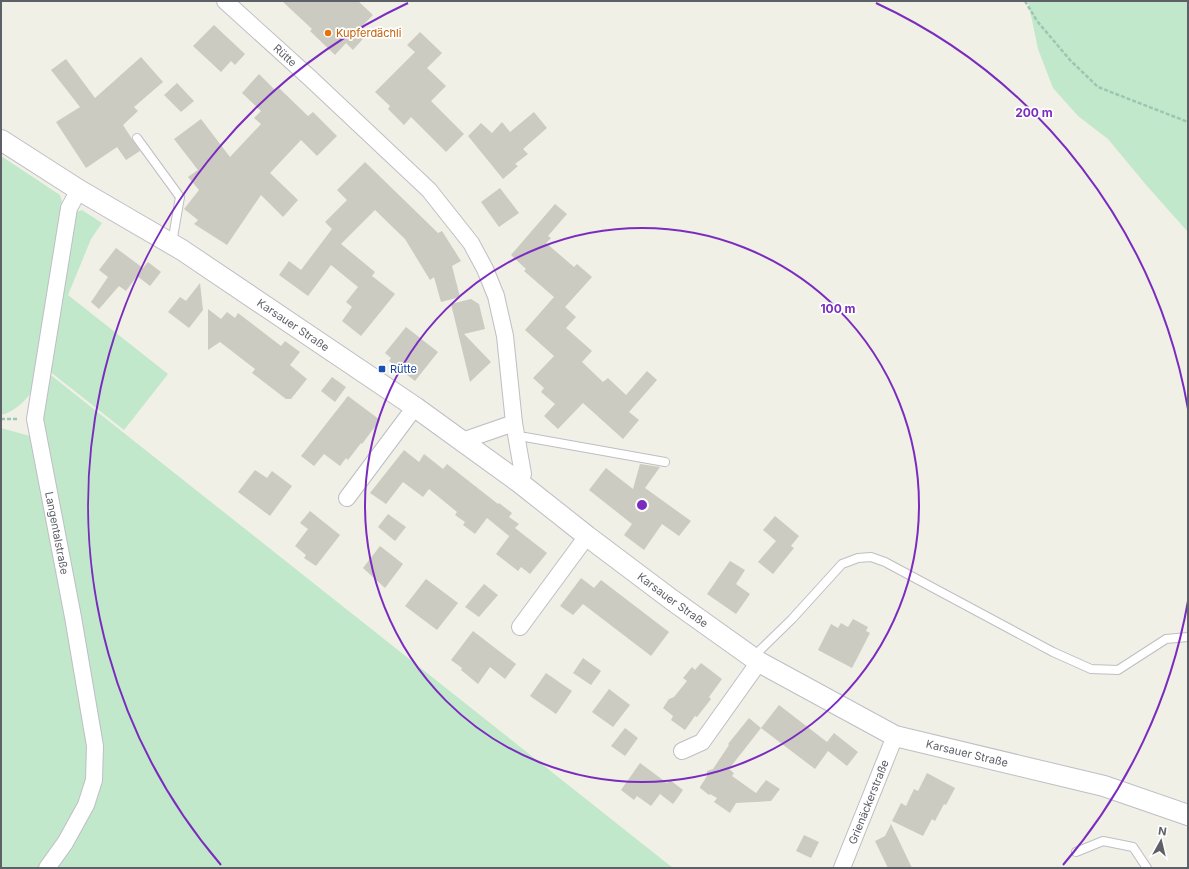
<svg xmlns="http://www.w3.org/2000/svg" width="1189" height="869" font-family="Inter,sans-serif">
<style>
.green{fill:#c2e8cc}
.building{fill:#cbcbc2}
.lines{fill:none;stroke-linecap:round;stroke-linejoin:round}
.service-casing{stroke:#bebec5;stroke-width:10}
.minor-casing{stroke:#bebec5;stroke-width:18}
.tertiary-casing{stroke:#bebec5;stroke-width:22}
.path{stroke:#9ac7b2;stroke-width:2.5;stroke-dasharray:4 2;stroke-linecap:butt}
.service{stroke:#fff;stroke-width:8}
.minor{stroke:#fff;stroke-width:16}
.tertiary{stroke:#fff;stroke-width:20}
.ring{fill:none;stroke:#7b2cbf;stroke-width:2}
.food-dot{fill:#e8710a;stroke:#fff;stroke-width:1.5}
.transit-dot{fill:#1a4fb4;stroke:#fff;stroke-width:1.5}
.labels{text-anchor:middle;stroke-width:3.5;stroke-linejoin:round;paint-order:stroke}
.food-label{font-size:11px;fill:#c56008;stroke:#fff;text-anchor:start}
.street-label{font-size:11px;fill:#5e6067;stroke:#fff}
.transit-label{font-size:11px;fill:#164399;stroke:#fff;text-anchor:start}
.centre{fill:#7b2cbf;stroke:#fff;stroke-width:2}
.ring-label{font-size:12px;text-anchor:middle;font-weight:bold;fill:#7b2cbf;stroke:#fff;stroke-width:3.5;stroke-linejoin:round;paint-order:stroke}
</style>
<rect width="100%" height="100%" fill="#f0f0e6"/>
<g class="green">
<path d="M1028,1h160v231l-41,-46 -39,-47 -30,-23 -25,-28 -15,-39z"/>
<path d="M1,156l59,39 3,10 -29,184c-8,11 -19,23 -33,26z"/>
<path d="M82,210l20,13 -11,16 -23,56 100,79 -44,56 -76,-60 26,-157z"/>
<path d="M47,372l626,496h-619l41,-72 -51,-365 -1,-41z"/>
<path d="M1,428l29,8 58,294 1,28 -4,27 -15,40 -31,43h-38z"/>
</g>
<g class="building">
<path d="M282,1h76l15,14 -11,11 7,6 -16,18 -7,-7 -11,12 -25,-24 2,-2z"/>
<path d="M214,25l31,29 -10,11 -4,-4 -10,11 -28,-26z"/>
<path d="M420,32l22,21 -15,15 19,18 -15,15 33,33 -18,18 -35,-35 -7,8 -16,-16 2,-3 -15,-14 40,-40 -8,-7z"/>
<path d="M141,57l22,25 -29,25 4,4 -15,14 17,26 -14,9 -9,-13 -31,21 -30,-46 24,-15 -29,-37 15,-11 29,39z"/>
<path d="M259,74l17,17 3,-3 29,28 5,-4 24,24 -20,20 -16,-16 -31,33 28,27 -15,17 -22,-22 -34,50 -33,-21 4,-4 -14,-11 15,-19 -11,-13 10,-7 -24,-31 27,-20 29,38 31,-33 -7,-6 7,-7 -19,-18z"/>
<path d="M177,83l17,18 -13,11 -17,-17z"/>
<path d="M534,112l13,16 -24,21 5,5 -13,10 3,2 -15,13 -35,-43 13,-13 11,10 10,-11 8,10z"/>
<path d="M365,162l73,71 4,-2 19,30 -9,5 8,31 -19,5 -7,-25 -4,3 -25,-41 -30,-29 -34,34 34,28 -3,4 23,18 -34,42 -19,-15 10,-14 -6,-5 12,-15 -27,-22 -23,31 -29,-21 10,-14 12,9 31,-41 -7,-7 22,-22 -10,-10z"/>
<path d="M500,188l19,25 -20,14 -18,-25z"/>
<path d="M555,204l12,10 -19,22 3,2 -5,5 28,24 3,-3 15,13 -27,30 11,10 -10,11 26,23 -10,11 21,20 5,-4 18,17 21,-24 10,9 -28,32 10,8 -16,19 -40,-36 -25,26 -14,-13 11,-12 -14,-12 3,-4 -11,-10 21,-22 -29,-26 29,-33 -30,-26 2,-2 -15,-14z"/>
<path d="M116,248l27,20 5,-6 13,10 -11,14 -13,-10 -11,15 -7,-5 -20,23 -8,-7 17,-25 -9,-7z"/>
<path d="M200,283l3,27 -14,18 -21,-16 12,-15 6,4z"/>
<path d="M471,299l8,5 6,25 -21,5 27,28 -21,20 -19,-78z"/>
<path d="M208,309l13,10 6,-7 8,6 3,-5 43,33 4,-5 15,11 -10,13 17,14 -16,20h-5l-34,-26 3,-4 -35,-27 -12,8z"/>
<path d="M406,327l32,25 -23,29 -26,-20 2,-3 -6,-5z"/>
<path d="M332,377l14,10 -11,15 -14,-11z"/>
<path d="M348,396l32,24 -18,24 -1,-1 -13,17 -2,-2 -6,8 -16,-12 -10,12 -13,-10z"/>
<path d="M404,450l15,12 5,-8 19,15 4,-5 51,40 1,-1 13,10 -3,4 10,7 -4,4 32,25 -17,21 -9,-7 -3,4 -22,-17 17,-23 -4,5 -22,-18 -12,16 -12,-9 2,-3 -10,-7 2,-3 -28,-23 -6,8 -20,-15 -17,22 -16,-11z"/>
<path d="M640,464l20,3 -15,21 46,33 -12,15 -17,-12 -18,26 -20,-15 8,-11 -43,-34 17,-22 27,21z"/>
<path d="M255,470l12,8 5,-7 20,15 -22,30 -32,-24z"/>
<path d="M310,511l30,24 -24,31 -12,-8 2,-3 -11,-9 13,-17 -8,-6z"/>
<path d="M388,514l18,13 -11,14 -17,-14z"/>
<path d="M775,516l24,20 -8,10 3,2 -21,26 -15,-12 18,-21 -13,-11z"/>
<path d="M380,546l23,18 -18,24 -22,-20z"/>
<path d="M730,561l15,9 -9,14 14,10 -14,20 -29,-20z"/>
<path d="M581,578l13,10 7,-8 68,52 -18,24 -68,-52 -10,11 -13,-9z"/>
<path d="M426,579l32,24 -21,27 -32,-24z"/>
<path d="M484,584l14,11 -19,22 -14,-10z"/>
<path d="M853,619l15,8 -2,4 4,2 -18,35 -34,-18 13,-26 7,4 3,-5 7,4z"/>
<path d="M473,631l43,33 -11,15 -15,-12 -12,17 -17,-14 1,-2 -11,-8z"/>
<path d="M583,658l18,13 -10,14 -18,-12z"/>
<path d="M701,663l21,16 -13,18 2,2 -14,18 -2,-1 -10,14 -14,-10 2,-4 -10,-8 6,-9 5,-2 13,-16 -4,-3 9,-11 3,3z"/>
<path d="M546,673l26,18 -16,23 -26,-18z"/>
<path d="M609,689l21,16 -17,22 -21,-15z"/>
<path d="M779,705l48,37 7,-9 24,19 -11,14 -19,-15 -13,18 -54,-41z"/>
<path d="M749,718l12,10 -32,41 5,4 -2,3 24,17 10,-13 14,9 -9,12 -35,2 -6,10 -16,-11 3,-4 -7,-4 -1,1 -9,-7v-1l7,-11v-5l6,-2 16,-24 -1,-1z"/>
<path d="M625,728l13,10 -13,18 -14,-10z"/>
<path d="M640,763l27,20 3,-3 13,10 -10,14 -13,-10 -9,12 -14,-10 -3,4 -13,-10z"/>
<path d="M927,773l28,15 -9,17 -2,-1 -9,17 -3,-2 -9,17 -31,-15 9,-18 5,3 8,-17 4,2z"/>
<path d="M891,824l21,44h-24l-13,-27 10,-5z"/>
<path d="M804,835l15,7 -8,16 -15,-7z"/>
</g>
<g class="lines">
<defs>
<g id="service">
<path d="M137,138l43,59 -8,46"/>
<path d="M517,440l8,-3 140,25"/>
<path d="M753,657l39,-38 50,-55 16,-6 13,-1 14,5 168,90 38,17 27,1 48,-31 22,-2"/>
<path d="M1076,852l27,-11 30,6 14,21"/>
</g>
<g id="minor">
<path id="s1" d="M225,1l85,77 119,112 42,53 14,26 11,27 9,40 9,87 9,51 -3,9"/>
<path d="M462,441l52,-18"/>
<path d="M347,498l68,-91"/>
<path d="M520,627l67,-91"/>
<path d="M682,751l20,-9 57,-80"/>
<path d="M47,868l18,-25 21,-38 8,-25 1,-34 -22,-129 -38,-198 34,-211 10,-18"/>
<path id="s2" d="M842,868l53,-132"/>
</g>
<g id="tertiary">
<path id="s3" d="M1,140l78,50 103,60 233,157 105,76 67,53 85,64 87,62 136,74 209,50 84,29"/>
</g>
</defs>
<use href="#service" class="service-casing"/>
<use href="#minor" class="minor-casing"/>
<use href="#tertiary" class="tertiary-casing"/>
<g class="path">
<path d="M1025,1l12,20 33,39 28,27 90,35"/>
<path d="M1,419h17"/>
</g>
<use href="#service" class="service"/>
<use href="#minor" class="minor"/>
<use href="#tertiary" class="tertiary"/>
</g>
<g class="ring">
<circle cx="642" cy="505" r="277"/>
<path d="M1188 601A554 554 0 0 1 1063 865M221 865A554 554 0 0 1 408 3M876 3A554 554 0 0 1 1188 409"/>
</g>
<circle class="food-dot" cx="328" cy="33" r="4"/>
<rect class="transit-dot" x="378" y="365" width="8" height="8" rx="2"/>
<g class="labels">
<g class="food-label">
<text x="336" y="37">Kupferdächli</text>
</g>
<g class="street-label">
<text dy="4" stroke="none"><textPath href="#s1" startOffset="81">Rütte</textPath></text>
<text dy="4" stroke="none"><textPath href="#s3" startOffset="346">Karsauer Straße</textPath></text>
<text transform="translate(57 533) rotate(79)" y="4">Langentalstraße</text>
<text dy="4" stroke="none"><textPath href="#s3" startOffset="815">Karsauer Straße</textPath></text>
<text dy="4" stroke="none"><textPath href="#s3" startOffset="1150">Karsauer Straße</textPath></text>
<text dy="4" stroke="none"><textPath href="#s2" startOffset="71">Grienäckerstraße</textPath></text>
</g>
<g class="transit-label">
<text x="390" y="373">Rütte</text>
</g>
</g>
<circle cx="642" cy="505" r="6" class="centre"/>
<g class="ring-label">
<text x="1034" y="117">200 m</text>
<text x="838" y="313">100 m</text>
</g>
<rect width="1189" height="869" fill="none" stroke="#5e6067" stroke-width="4"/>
<g transform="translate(1161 841) rotate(8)" stroke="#ffffff" stroke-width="3" paint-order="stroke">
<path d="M0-3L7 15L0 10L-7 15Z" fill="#5e6067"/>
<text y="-6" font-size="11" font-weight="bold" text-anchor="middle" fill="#5e6067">N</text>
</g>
</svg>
